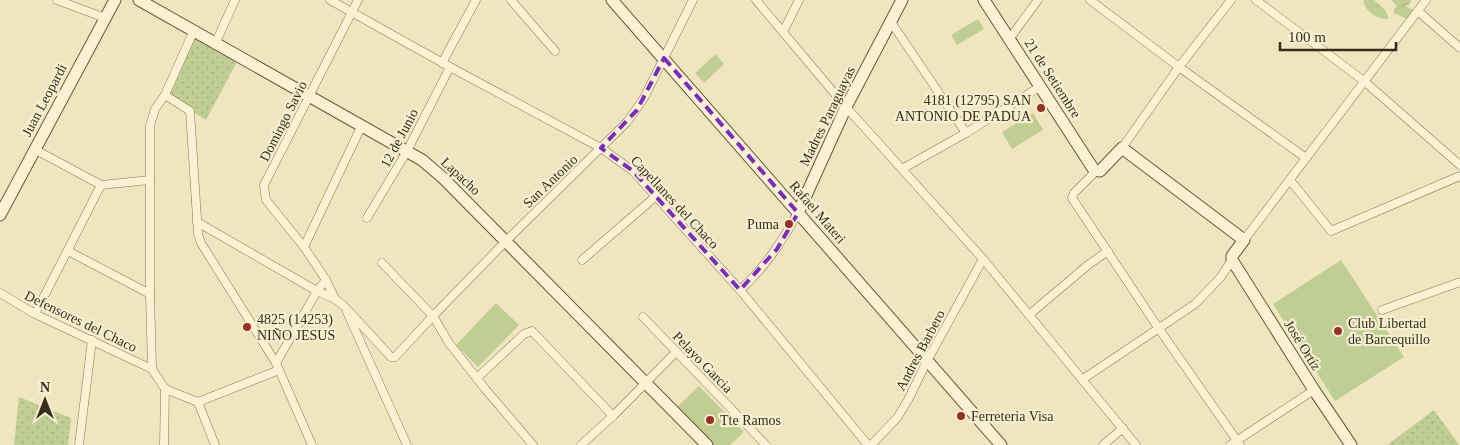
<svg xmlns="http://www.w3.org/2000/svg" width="1460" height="445" font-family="Georgia,serif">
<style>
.forest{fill:url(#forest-crowns)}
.park{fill:url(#park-dots)}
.garden{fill:#c1ce93}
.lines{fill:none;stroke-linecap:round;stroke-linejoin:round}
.street-casing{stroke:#897657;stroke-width:9}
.secondary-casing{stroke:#6a573b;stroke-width:13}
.street{stroke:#faf2d3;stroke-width:8}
.secondary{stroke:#faf2d3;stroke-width:11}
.marked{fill:none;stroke:#7b2cbf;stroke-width:4;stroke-dasharray:10 6;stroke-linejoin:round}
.poi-dot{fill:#9a3025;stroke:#f6efd0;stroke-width:2}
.labels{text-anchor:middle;stroke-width:4.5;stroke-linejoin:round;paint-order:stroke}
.street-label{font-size:14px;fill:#382c1c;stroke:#f6efd0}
.poi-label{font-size:14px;fill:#382c1c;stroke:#f6efd0;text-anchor:start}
</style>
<defs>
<pattern id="forest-crowns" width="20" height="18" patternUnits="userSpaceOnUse" patternTransform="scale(1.25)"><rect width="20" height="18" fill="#c1ce93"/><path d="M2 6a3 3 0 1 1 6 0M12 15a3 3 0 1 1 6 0" fill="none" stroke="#a7b17e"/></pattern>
<pattern id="park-dots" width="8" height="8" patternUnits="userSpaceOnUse" patternTransform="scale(1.25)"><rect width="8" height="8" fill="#c1ce93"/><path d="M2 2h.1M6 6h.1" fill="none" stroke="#a7b17e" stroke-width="1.8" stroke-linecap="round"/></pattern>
</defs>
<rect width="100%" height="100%" fill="#efe6c0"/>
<g class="forest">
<path d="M1364,0h10l11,10 4,9c-12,0 -21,-5 -26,-17z"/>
<path d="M1391,0h20l-1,4 -5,2 8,4 -1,6 -5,3 -13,-6v-4l3,-3z"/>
</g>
<g class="park">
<path d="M194,30l46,26 -34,64 -41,-25z"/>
<path d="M19,397l52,21 -3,27h-54z"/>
<path d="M1434,410l25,35h-72z"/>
</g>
<g class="garden">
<path d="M978,19l6,10 -27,16 -6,-10z"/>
<path d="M716,54l8,10 -20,19 -9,-10z"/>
<path d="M1033,113l10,17 -31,19 -10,-17z"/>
<path d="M1341,260l63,97 -69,44 -62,-97z"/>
<path d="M496,303l23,22 -41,42 -22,-22z"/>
<path d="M699,386l45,46 -14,13h-19l-36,-36z"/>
</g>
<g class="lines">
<defs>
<g id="street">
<path d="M57,0l48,18"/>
<path d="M330,0l120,67 151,81 32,23 107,119 128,155"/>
<path d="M511,0l44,51"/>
<path d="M756,0l90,107 137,152 153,186"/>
<path d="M1090,0l89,67 127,91"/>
<path d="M1256,0l108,81 96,84"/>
<path d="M1418,11l42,37"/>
<path d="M891,22l75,111"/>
<path d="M194,30l-29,65 -10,14 -5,17v168l2,75 13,20 33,13 81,-32"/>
<path d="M783,32l16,-32"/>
<path d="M1010,38l28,-38"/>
<path d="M216,42l19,-42"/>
<path d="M442,63l34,-63"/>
<path d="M165,95l25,16 8,123 3,9 75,120 36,82"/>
<path d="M1122,148l57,-81 52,-67"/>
<path d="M34,149l67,36 49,-5"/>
<path d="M902,169l64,-36 75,-47"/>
<path d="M1096,171l-22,22 -2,5 87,131 81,116"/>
<path d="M1290,180l41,51 129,-55"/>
<path d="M367,218l40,-67 43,-84"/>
<path d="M197,222l120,69 18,8 9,7 47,51h4l38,-41 73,-75 121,-119 17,-24 49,-98"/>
<path d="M1244,240l182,-240"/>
<path d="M304,247l58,-122"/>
<path d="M68,251l82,43"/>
<path d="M582,260l73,-63"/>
<path d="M382,263l51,53 16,27 37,47 47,55"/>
<path d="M740,290c25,-22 42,-49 58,-77"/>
<path d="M0,293l35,21 117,55"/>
<path d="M335,299l-9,-19 -22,-33 -38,-47 -2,-15 94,-185"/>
<path d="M1382,310l78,-28"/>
<path d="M347,312l60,133"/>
<path d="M35,314l66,-129"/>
<path d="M1030,314l58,-49 20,-14"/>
<path d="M643,317l123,128"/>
<path d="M276,363l41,-72 9,-11"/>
<path d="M477,378l47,-44 8,-3 81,85"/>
<path d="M1083,379l112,-75 25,-26 12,-18"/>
<path d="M198,402l17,43"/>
<path d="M79,445l13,-105"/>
<path d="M164,445l1,-56"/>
<path d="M581,445l32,-29 63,-64"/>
<path d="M871,445l26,-27 11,-18 19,-39 56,-102"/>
<path d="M1103,445l20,-17"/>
<path d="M1230,445l84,-55"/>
</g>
<g id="secondary">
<path d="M139,0l283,160 20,17 265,268"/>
<path d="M612,0l389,445"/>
<path d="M984,0l110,170 6,1 22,-23 122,92 -12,16v4l82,130 37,55"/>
<path d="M798,213l48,-106 56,-107"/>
<path d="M0,215l115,-215"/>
</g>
</defs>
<use href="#street" class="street-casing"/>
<use href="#secondary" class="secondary-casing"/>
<use href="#street" class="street"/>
<use href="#secondary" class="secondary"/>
</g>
<path class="marked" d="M664,58l134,155 -21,36 -37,41 -107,-119 -32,-23 36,-38z"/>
<g class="poi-dot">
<circle cx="1041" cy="108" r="5"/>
<circle cx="789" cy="224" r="5"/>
<circle cx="247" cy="327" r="5"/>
<circle cx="1338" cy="331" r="5"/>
<circle cx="961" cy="416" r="5"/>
<circle cx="710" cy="420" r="5"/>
</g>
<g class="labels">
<g class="street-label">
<text transform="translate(1053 78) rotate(57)" y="5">21 de Setiembre</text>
<text transform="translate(44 100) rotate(-62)" y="5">Juan Leopardi</text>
<text transform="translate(827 116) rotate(-64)" y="5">Madres Paraguayas</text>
<text transform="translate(283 121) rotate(-63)" y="5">Domingo Savio</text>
<text transform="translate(399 138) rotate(-62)" y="5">12 de Junio</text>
<text transform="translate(461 176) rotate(43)" y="5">Lapacho</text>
<text transform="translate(550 181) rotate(-44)" y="5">San Antonio</text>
<text transform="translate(675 202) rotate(47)" y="5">Capellanes del Chaco</text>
<text transform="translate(818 212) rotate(49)" y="5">Rafael Materi</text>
<text transform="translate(81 321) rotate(26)" y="5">Defensores del Chaco</text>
<text transform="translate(1303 345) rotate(58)" y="5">José Ortíz</text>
<text transform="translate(920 350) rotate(-62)" y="5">Andres Barbero</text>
<text transform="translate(703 362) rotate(46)" y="5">Pelayo Garcia</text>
</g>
<g class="poi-label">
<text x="1031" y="105" text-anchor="end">4181 (12795) SAN<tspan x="1031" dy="16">ANTONIO DE PADUA</tspan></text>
<text x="779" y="229" text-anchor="end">Puma</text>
<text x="257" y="324">4825 (14253)<tspan x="257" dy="16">NIÑO JESUS</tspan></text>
<text x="1348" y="328">Club Libertad<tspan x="1348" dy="16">de Barcequillo</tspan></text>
<text x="971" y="421">Ferreteria Visa</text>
<text x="720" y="425">Tte Ramos</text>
</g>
</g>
<g transform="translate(45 400)" stroke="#f6efd0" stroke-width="4" paint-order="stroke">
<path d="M0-4L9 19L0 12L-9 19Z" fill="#382c1c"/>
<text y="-8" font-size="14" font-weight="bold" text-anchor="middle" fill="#382c1c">N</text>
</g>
<path d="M1280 42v8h116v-8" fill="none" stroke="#382c1c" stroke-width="2.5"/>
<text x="1288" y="42" font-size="15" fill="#382c1c" stroke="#f6efd0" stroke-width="4" paint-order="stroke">100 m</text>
</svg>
